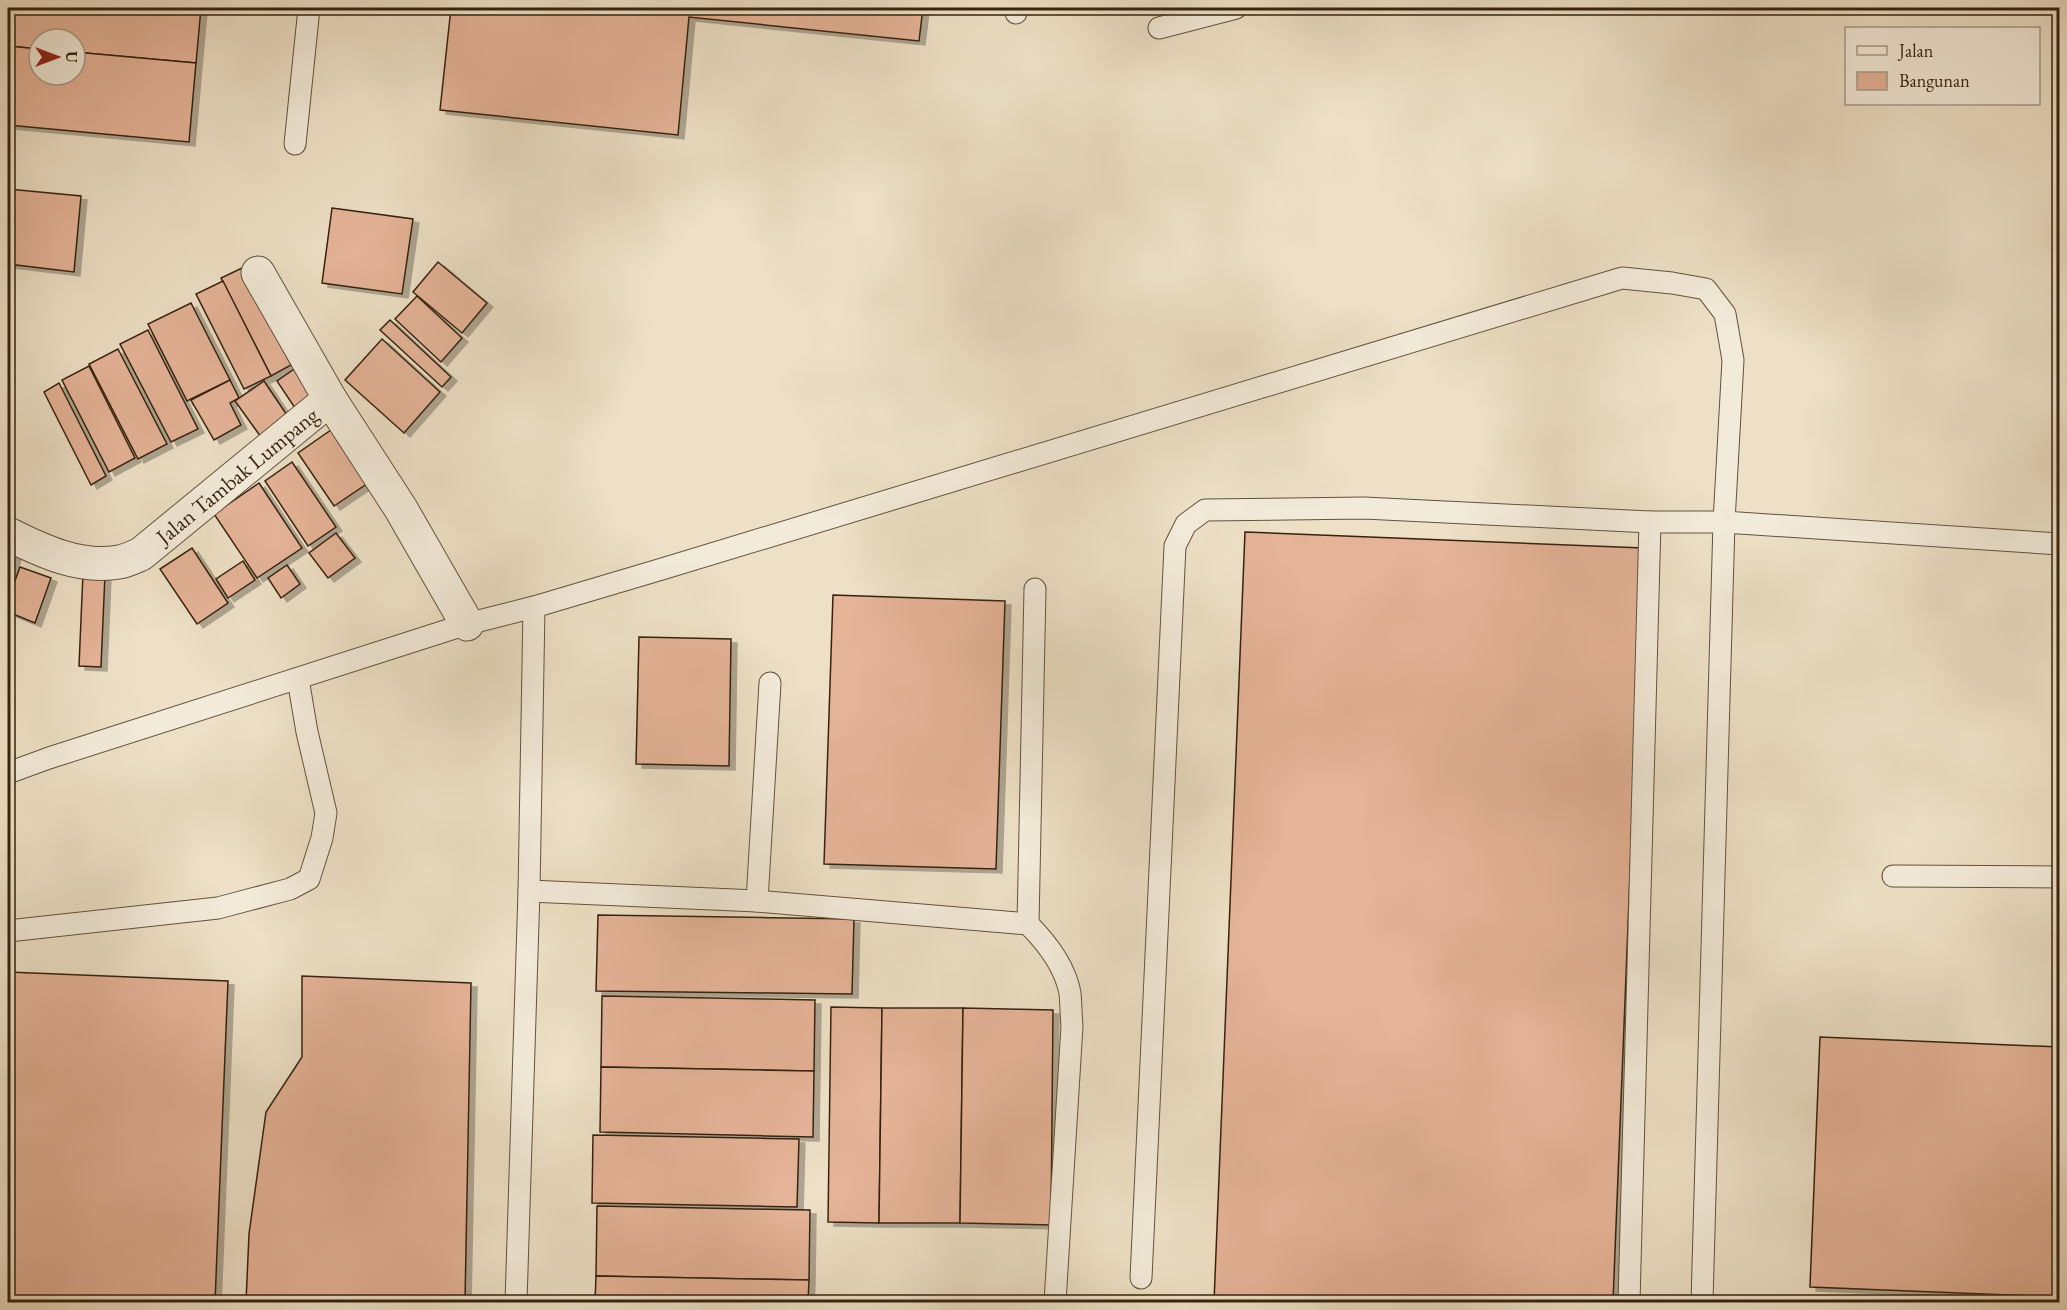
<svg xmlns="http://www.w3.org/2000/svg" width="2067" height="1310" font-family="'EB Garamond',serif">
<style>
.building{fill:#e5b398;stroke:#35230e;stroke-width:1.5;filter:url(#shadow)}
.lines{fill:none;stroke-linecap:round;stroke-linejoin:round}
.lane-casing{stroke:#63523c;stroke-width:23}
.street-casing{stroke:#63523c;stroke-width:35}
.lane{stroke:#f3ebda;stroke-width:21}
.street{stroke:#f3ebda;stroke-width:33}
.labels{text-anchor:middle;stroke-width:4.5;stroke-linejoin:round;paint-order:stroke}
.street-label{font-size:22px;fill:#35230e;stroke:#f3ebda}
</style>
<defs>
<filter id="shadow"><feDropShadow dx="6" dy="4" stdDeviation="0" flood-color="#0004"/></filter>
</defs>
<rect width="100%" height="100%" fill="#ede0c6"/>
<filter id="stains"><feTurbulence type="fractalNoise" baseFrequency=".00333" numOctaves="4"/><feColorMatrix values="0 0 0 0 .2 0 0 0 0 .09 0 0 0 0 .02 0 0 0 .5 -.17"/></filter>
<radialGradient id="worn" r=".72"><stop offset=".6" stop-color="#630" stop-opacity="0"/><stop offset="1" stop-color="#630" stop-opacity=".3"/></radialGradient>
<g class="building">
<path d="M8,8h193l-5,55 -121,-11v-13h-36v10l-31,-3z"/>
<path d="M451,8h472l-4,33 -230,-24 -11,118 -238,-25z"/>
<path d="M8,46l31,3v26h36v-23l121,11 -7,79 -181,-17z"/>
<path d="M8,189l73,7 -7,76 -66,-8z"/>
<path d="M332,208l81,11 -11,75 -80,-11z"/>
<path d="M438,262l49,41 -25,30 -49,-41z"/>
<path d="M242,268l49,97 -20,11 -50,-98z"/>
<path d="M223,281l48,95 -27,13 -48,-95z"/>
<path d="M417,296l45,42 -21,24 -46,-43z"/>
<path d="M191,303l39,77 -43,21 -39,-77z"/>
<path d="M390,320l61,57 -9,10 -62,-57z"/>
<path d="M148,330l50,99 -27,13 -51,-98z"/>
<path d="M382,339l58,53 -36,41 -59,-53z"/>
<path d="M118,349l49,95 -29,15 -49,-95z"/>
<path d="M300,365l25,35 -24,17 -24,-36z"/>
<path d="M89,366l46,92 -26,14 -47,-92z"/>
<path d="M230,380l9,18 -9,5 11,22 -27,15 -23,-40z"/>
<path d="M264,381l29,43 -27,20 -31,-43z"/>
<path d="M59,383l47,93 -15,9 -47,-93z"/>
<path d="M341,423l36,54 -43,29 -36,-53z"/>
<path d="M292,462l44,65 -28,19 -43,-65z"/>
<path d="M259,483l43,65 -45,30 -43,-64z"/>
<path d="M1245,532l398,16 -30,754h-399z"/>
<path d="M336,533l19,25 -27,20 -19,-25z"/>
<path d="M8,541l11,4 -11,31z"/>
<path d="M192,548l36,55 -31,21 -37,-55z"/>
<path d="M243,561l12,19 -27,18 -12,-19z"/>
<path d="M287,565l13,19 -19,14 -13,-20z"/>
<path d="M20,567l31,11 -16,45 -27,-11v-12z"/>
<path d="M83,573l22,1 -4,93 -22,-1z"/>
<path d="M833,595l172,6 -9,268 -172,-5z"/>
<path d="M639,637l92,2 -2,127 -93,-2z"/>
<path d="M598,915l256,4 -2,75 -256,-3z"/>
<path d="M8,972l220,9 -13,321h-207z"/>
<path d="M302,976l169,7 -6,319h-219l3,-68 17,-122 36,-55z"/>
<path d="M602,996l213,4 -1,71 -213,-4z"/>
<path d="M831,1007l51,1 -3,215 -51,-1z"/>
<path d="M882,1008h81l-3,215h-81z"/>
<path d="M963,1008l90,2 -2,215 -91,-2z"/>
<path d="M1820,1037l240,10v250l-250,-10z"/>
<path d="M601,1067l213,4 -1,66 -213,-5z"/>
<path d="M593,1135l206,4 -2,68 -205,-4z"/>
<path d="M597,1206l213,4 -1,70 -213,-4z"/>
<path d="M596,1276l213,4 -1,22h-213z"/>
</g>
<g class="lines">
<defs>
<g id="lane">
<path d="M1016,13l1,-5"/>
<path d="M1159,28l77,-20"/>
<path d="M295,144l14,-136"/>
<path d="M8,773l41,-15 418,-134 67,-17 128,-38 960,-291 50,5 34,6 19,25 8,46 -9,162 336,22"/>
<path d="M1893,876l167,1"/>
<path d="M529,891l228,10 271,23c19,19 37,42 42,69 1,11 1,22 2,33l-17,276"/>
<path d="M757,901l13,-218"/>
<path d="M1028,924l7,-335"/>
<path d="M8,931l210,-23 72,-19 19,-10 13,-41 4,-25 -19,-81 -9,-53"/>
<path d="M1141,1278l34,-732 11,-22 19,-14 159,-2 286,14"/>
<path d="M516,1302l13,-411 5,-284"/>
<path d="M1629,1302l21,-780h74l-22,780"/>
</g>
<g id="street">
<path d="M330,399l71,110 66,115"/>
<path id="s1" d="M8,534c34,17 72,35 111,28 7,-1 15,-5 22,-8l189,-155 -72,-126"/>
</g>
</defs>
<use href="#lane" class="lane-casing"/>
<use href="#street" class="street-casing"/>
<use href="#lane" class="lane"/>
<use href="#street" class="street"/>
</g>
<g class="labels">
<g class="street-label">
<text dy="8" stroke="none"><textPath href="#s1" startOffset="264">Jalan Tambak Lumpang</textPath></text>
</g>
</g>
<rect width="2067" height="1310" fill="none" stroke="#ede0c6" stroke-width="30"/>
<rect x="9" y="9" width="2049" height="1292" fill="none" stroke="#35230e" stroke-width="3"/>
<rect x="15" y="15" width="2037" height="1280" fill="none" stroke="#35230e" stroke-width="1.5"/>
<rect x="1845" y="27" width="195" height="78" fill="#f3ebda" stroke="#a79b88" stroke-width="1.5"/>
<rect x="1857" y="46" width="30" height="9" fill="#f3ebda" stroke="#a79b88" stroke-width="1.5"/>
<text x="1899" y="57" font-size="18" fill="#35230e">Jalan</text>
<rect x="1857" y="72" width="30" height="18" fill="#e5b398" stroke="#a79b88" stroke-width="1.5"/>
<text x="1899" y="87" font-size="18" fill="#35230e">Bangunan</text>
<g transform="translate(57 57) rotate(90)"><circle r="28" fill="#f3ebda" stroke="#a79b88" stroke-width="1.5"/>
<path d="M0-4.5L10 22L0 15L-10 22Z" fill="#8f2418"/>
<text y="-9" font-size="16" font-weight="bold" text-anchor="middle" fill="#35230e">U</text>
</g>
<rect width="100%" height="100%" filter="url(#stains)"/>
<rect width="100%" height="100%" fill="url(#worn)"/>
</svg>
